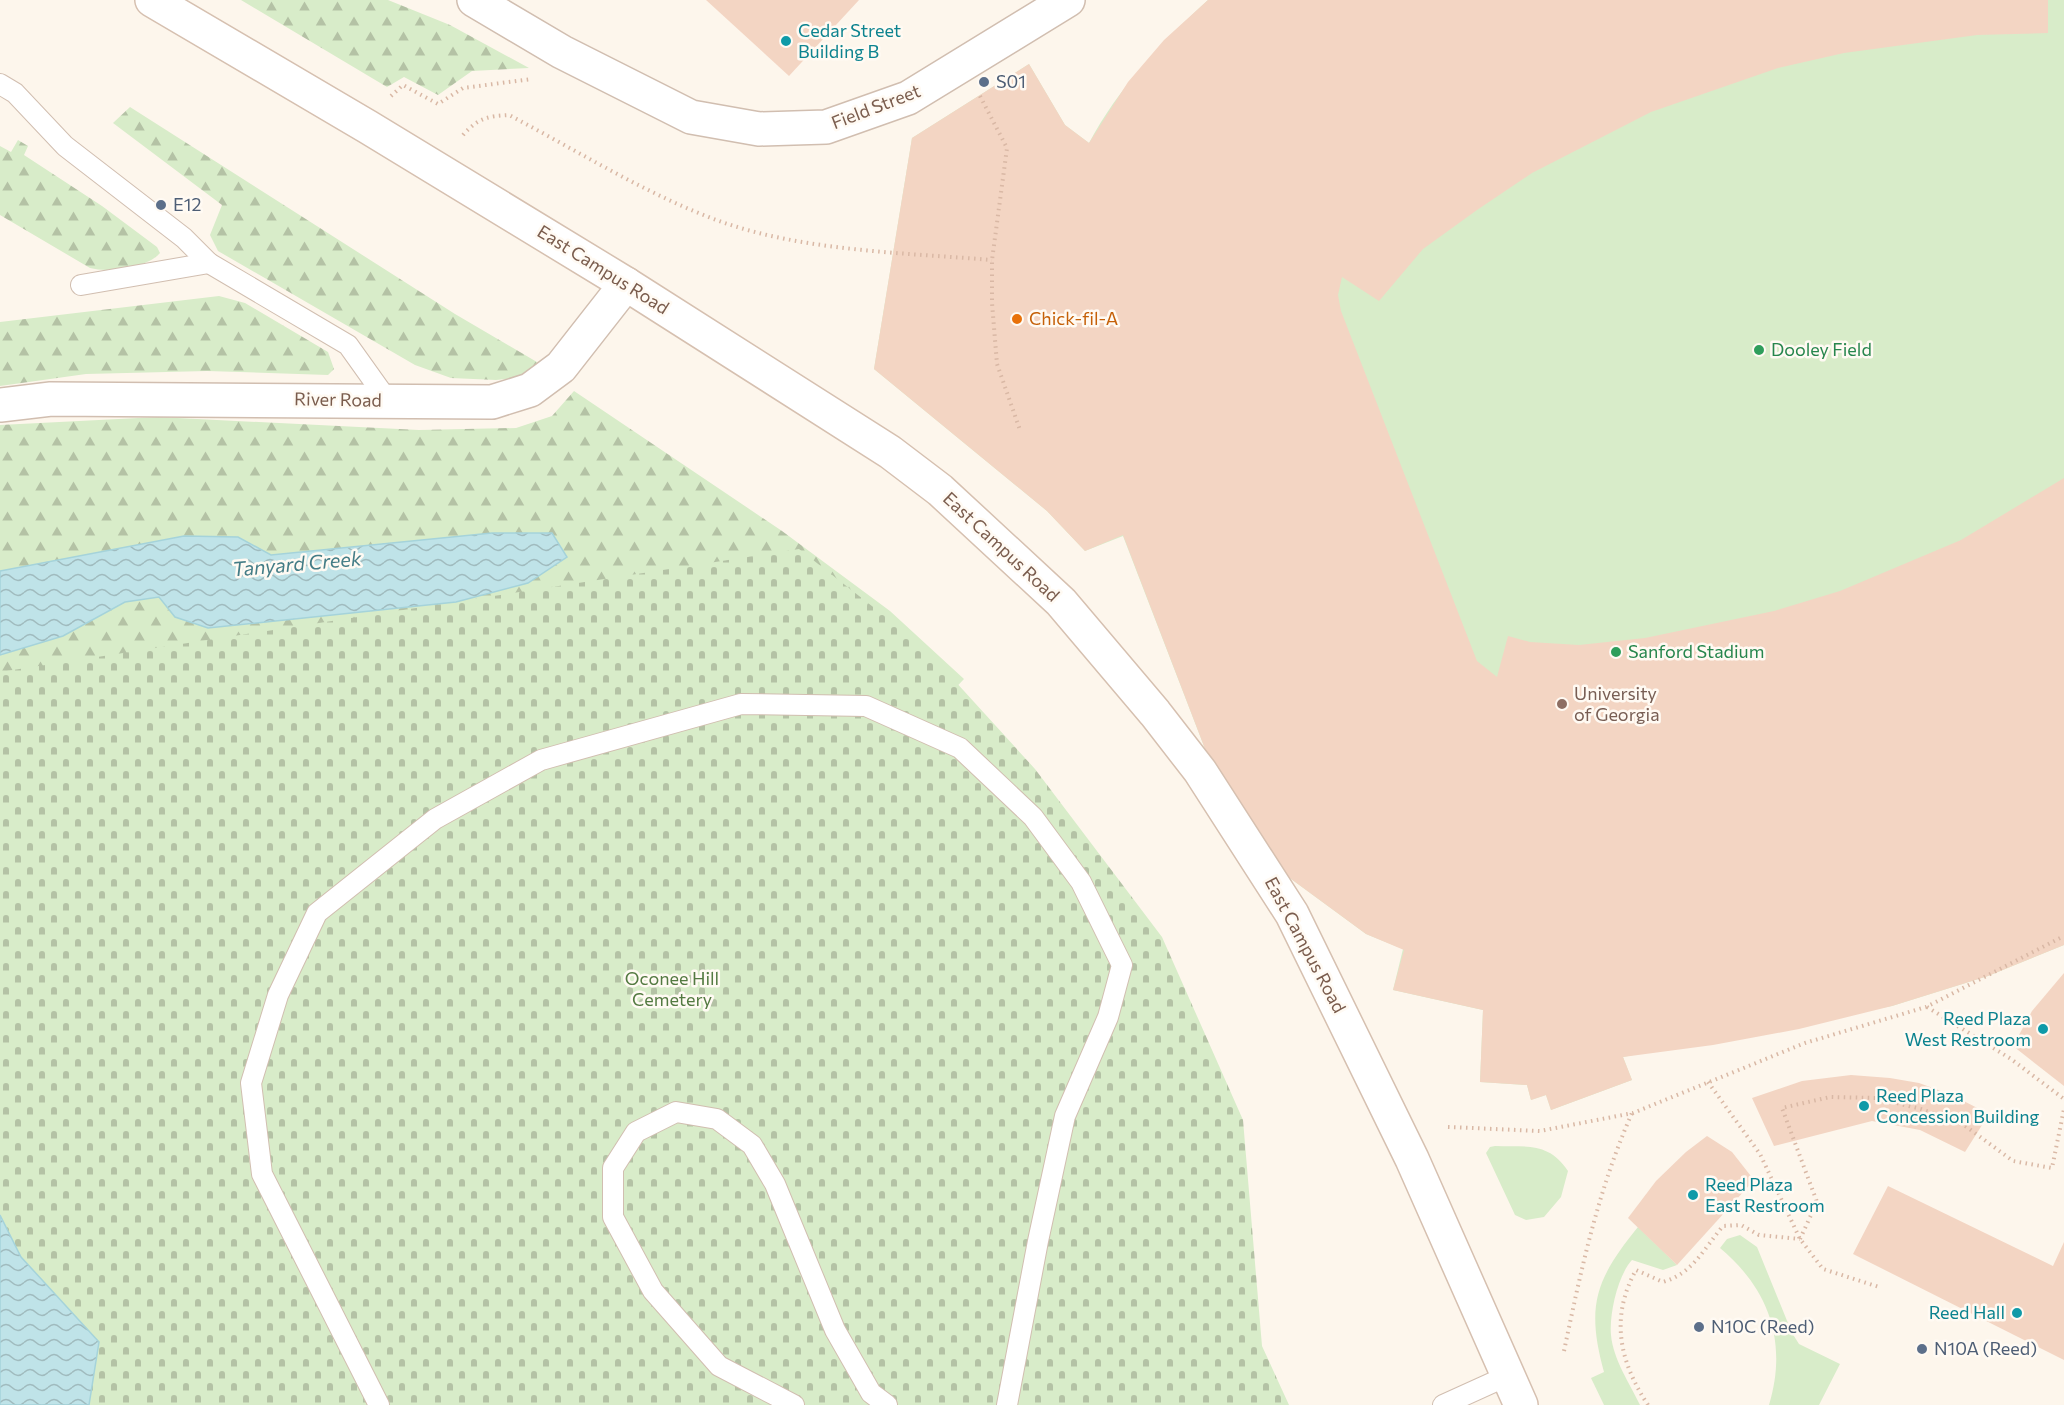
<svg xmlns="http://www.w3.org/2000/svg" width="2064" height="1405" font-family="Commissioner,sans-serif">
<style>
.green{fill:#d8ecc9}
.forest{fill:url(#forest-firs)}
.cemetery{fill:url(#cemetery-stones)}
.water{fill:url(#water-waves);stroke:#a5d3da;stroke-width:1.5}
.building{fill:#f3d5c3}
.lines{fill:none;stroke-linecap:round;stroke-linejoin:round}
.service-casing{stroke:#d1beb0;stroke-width:22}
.minor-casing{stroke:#d1beb0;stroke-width:36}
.secondary-casing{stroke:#d6c0b0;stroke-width:36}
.path{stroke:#d9b8a5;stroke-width:4;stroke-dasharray:1.5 4.5;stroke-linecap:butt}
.service{stroke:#fff;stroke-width:20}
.minor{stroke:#fff;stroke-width:33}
.secondary{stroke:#fff;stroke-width:33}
.culture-dot{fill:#0f9aa8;stroke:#fffaf3;stroke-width:2}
.service-dot{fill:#5c6f8a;stroke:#fffaf3;stroke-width:2}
.food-dot{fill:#e8710a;stroke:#fffaf3;stroke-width:2}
.leisure-dot{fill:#2e9e5b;stroke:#fffaf3;stroke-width:2}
.education-dot{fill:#8d6e63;stroke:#fffaf3;stroke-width:2}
.labels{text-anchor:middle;stroke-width:5;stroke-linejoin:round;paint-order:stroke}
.culture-label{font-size:18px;fill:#0d838f;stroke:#fffaf3;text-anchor:start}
.service-label{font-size:18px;fill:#4e5e75;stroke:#fffaf3;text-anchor:start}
.street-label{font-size:18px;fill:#7a5c4d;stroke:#fffaf3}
.food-label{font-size:18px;fill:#c56008;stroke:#fffaf3;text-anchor:start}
.leisure-label{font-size:18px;fill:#27864d;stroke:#fffaf3;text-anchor:start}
.education-label{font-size:18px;fill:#785e54;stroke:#fffaf3;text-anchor:start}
.park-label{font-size:18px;fill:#537a41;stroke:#fffaf3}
.water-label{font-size:20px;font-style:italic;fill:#437c86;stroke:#fffaf3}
</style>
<defs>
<pattern id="forest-firs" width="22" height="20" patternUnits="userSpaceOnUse" patternTransform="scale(1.5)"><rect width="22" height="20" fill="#d8ecc9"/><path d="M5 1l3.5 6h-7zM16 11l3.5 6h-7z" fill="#b4c2a5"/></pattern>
<pattern id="cemetery-stones" width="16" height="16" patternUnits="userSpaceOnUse" patternTransform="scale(1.5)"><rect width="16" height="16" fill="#d8ecc9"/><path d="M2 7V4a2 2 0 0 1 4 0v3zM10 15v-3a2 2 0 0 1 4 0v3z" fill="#b4c2a5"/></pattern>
<pattern id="water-waves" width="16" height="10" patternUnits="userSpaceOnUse" patternTransform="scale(1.5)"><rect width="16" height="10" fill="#bfe3e8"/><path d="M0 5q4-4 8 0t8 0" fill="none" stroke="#a0bbbe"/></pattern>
</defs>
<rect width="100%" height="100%" fill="#fdf6ec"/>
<g class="green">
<path d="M1208,0h856v945l-76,31 -96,30 -269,51 9,23 -81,30 -5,-15 -15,5 -4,-15 -47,-3 3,-72 -90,-20 10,-41 -37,-15 -79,-58 -80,-122 -84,-218 -38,15 -38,-40 -173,-142 38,-231 117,-74 36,61 24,18c30,-56 72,-100 119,-143z"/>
<path d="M1495,1146c32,1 54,-4 73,25l-7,26 -17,20 -18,3 -11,-5 -29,-62 4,-6z"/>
<path d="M1638,1227l39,38 -14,5 -31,-10c-14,15 -23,54 -21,75 2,24 19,49 29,70h-36l-13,-27 13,-6c-18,-66 -9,-92 34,-145z"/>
<path d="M1740,1235l17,12 35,86 7,11 41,20 -21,41h-50c19,-63 0,-116 -49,-157l7,-9z"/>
</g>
<g class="forest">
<path d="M241,0h147l62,25 79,43 -57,3 -34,24 -34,-18 -17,10z"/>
<path d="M130,107l325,207 87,51 -20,12 -26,3 -45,-2 -36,-13 -197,-114 -8,-16 12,-30 -109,-82z"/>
<path d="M18,140l10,6 -4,9 78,51 55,41 3,6c-13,15 -51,20 -70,15l-90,-53v-69l11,6z"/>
<path d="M219,296l26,7 83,49 6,17 -6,6 -121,-4 -121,3 -86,12v-64z"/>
<path d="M574,391l208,140 108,80 74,68 -37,39 -927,497v-790l158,-8 261,13 97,-2 36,-12z"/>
</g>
<path class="cemetery" d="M799,549l124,97 112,123 127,168 81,183 19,226 27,59h-1200l10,-63 -78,-85 -21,-42v-543z"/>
<g class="water">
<path d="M492,533h60l15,24 -39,26 -72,19 -248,26 -33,-11 -16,-20 -34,5 -62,34 -63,19v-84l184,-35 54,1 33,18z"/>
<path d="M0,1215l21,42 78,85 -10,63h-89z"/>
</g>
<g class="building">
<path d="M706,0h153l-70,76z"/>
<path d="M1208,0h840v33l-71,2 -133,18 -66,15 -127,44 -119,61 -55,37 -54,39 -44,52 -37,-24 -4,18 3,16 136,350 20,16 11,-41 22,6 49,3 66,-7 129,-27 66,-20 121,-51 103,-62v467l-76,31 -96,30 -93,23 -86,16 -90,12 9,23 -81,30 -5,-15 -15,5 -4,-15 -47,-3 3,-72 -90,-20 11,-40 -38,-16 -79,-58 -80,-122 -84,-219 -38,16 -38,-40 -173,-142 38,-231 117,-74 36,61 24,18 39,-61 36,-42z"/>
<path d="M2064,973v113l-51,-40 19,-35z"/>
<path d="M1851,1075l39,3 29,5 33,12 37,19 -24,38 -45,-22 -48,-9 -98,25 -22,-48 50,-17z"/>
<path d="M1707,1136l25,16 22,28 -77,85 -49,-47 28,-37 30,-29z"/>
<path d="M1888,1186l165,80 11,-24v118l-211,-106z"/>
</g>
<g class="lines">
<defs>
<g id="service">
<path d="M0,84l15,9 50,53 119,92 25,25 139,82 40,56"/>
<path d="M81,285l128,-22"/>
<path d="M379,1405l-117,-231 -11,-91 27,-88 39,-82 118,-94 106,-59 200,-56 125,2 94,42 73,69 48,65 41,83 -14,52 -43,99 -27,125 -31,164"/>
<path d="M794,1405l-75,-39 -66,-75 -40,-74v-49l23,-36 40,-20 41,7 35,26 23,39 60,146 36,63 16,12"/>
<path d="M1443,1405l64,-29"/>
</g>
<g id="minor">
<path d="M474,0l88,52 129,65 68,12 67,-2 82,-29 160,-98"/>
<path d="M0,405l51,-6 441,3 38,-12 31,-23 65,-83"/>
</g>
<path id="secondary" d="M152,0l216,127 258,157 264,168 50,38 121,112 94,111 45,58 92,143 120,245 109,246"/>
</defs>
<use href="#service" class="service-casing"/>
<use href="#minor" class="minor-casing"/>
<use href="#secondary" class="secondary-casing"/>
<g class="path">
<path d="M391,96l12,-11 35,19 25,-16 69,-9"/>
<path d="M980,96l27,52 -15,112v43l5,61 23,66"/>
<path d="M463,135c15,-17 25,-19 46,-20 69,36 140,81 213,107 82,29 184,31 270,38"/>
<path d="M1927,1007l84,52 53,40"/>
<path d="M1708,1082l52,72 40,85 23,30 56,18"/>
<path d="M1448,1127l92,4 93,-18 172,-70 121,-36 138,-71"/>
<path d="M1800,1239l17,-37 -35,-94 48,-11 46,1 45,11 43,16 49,36 39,7 12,-59"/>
<path d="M1564,1351c17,-81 34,-161 68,-238"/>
<path d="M1648,1405c-29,-44 -38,-88 -12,-135l27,12c30,-9 40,-32 60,-56l18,-1 18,10 41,4"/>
</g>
<use href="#service" class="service"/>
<use href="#minor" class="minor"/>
<use href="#secondary" class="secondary"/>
</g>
<g class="culture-dot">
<circle cx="786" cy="41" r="6"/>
<circle cx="2043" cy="1029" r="6"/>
<circle cx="1864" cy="1106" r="6"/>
<circle cx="1693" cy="1195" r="6"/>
<circle cx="2017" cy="1313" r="6"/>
</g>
<g class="service-dot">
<circle cx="984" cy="82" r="6"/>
<circle cx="161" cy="205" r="6"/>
<circle cx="1699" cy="1327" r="6"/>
<circle cx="1922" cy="1349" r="6"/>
</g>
<circle class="food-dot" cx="1017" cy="319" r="6"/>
<g class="leisure-dot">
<circle cx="1759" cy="350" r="6"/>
<circle cx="1616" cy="652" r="6"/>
</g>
<circle class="education-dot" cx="1562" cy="704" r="6"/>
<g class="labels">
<g class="culture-label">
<text x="798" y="37">Cedar Street<tspan x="798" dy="21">Building B</tspan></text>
<text x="2031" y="1025" text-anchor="end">Reed Plaza<tspan x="2031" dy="21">West Restroom</tspan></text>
<text x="1876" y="1102">Reed Plaza<tspan x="1876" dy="21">Concession Building</tspan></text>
<text x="1705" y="1191">Reed Plaza<tspan x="1705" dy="21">East Restroom</tspan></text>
<text x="2005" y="1319" text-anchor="end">Reed Hall</text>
</g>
<g class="service-label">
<text x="996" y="88">S01</text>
<text x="173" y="211">E12</text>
<text x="1711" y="1333">N10C (Reed)</text>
<text x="1934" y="1355">N10A (Reed)</text>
</g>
<g class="street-label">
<text transform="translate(876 107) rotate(-21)" y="6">Field Street</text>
<text transform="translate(603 270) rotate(32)" y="6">East Campus Road</text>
<text transform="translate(338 400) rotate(1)" y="6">River Road</text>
<text transform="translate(1001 547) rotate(43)" y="6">East Campus Road</text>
<text transform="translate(1305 945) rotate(62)" y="6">East Campus Road</text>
</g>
<g class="food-label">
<text x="1029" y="325">Chick-fil-A</text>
</g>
<g class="leisure-label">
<text x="1771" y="356">Dooley Field</text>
<text x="1628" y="658">Sanford Stadium</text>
</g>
<g class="education-label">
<text x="1574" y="700">University<tspan x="1574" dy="21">of Georgia</tspan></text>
</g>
<g class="park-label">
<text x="672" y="985">Oconee Hill<tspan x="672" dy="21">Cemetery</tspan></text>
</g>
<g class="water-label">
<text transform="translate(297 564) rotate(-5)" y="7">Tanyard Creek</text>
</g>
</g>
</svg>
